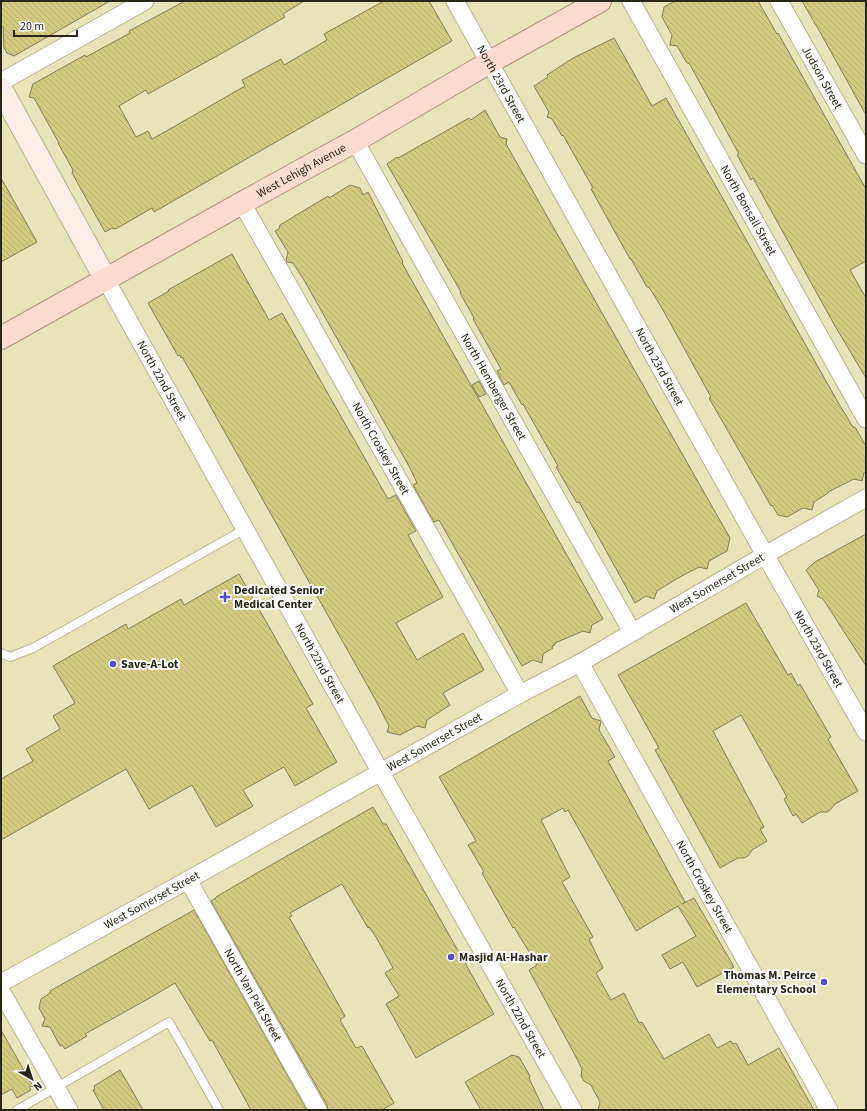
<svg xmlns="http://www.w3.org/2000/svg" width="867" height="1111" font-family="'Source Sans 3',sans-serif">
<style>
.building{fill:url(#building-back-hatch);stroke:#837e57}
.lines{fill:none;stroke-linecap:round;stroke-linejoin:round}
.lane-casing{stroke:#b7b289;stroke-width:10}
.street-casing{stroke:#b7b289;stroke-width:19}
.secondary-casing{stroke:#b7b289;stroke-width:24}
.primary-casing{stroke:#b28d7a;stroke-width:24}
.lane{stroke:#fff;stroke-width:8}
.street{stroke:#fff;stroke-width:17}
.secondary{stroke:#feeee7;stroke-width:22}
.primary{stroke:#fddcd0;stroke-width:22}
.poi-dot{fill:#574cc4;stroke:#fff;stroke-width:1.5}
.labels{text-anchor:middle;stroke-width:4;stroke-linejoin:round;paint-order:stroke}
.street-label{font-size:12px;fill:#282616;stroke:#fff}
.poi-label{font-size:12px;font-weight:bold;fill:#282616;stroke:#fff;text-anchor:start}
</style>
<defs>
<pattern id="building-back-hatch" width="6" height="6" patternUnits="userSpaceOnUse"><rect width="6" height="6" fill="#d3c981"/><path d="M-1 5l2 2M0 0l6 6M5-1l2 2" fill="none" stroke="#b5ac6f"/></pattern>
</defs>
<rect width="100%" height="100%" fill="#e9e3b9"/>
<g class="building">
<path d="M1,1h109l-96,55 -7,-3 -3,-5 -1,-22 -2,1z"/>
<path d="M185,1h119l-21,13 2,3 -59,34 -78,43 -2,-4 -27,16 17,31 12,-6 4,8 25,-14 68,-39 -3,-6 39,-21 3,6 43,-25 -3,-6 60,-33h45l23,40 -298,171 -2,-4 -31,18 -6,3 -3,-1 -7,4 -33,-59 1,-3 -15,-27h1l-25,-45 -5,-1 4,-13 52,-29 1,2 44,-24 -1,-2z"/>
<path d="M675,1h83l19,33 1,-1 88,156v72l-16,9 16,28v80l-31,-52 -82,-148 -2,2 -14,-25 2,-1 -50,-91h-2l-10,-17 -7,-1 2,-10 -10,-18 2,-10z"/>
<path d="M802,1h64v114l-46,-83z"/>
<path d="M614,38l38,68 14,-8 173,306 14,23h2l11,19v26l-2,1 -2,8 -8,-2 -26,13v1l-14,9 -2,8 -9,-2 -16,9 -9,-2 -6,-10 -1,1 -62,-108 2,-1 -48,-87 -14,-23h-2l-16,-28h-1l-39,-70 2,-1 -30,-53 -1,1 -10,-17 -5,-2 2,-5 -15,-26 14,-9 -1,-2 26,-17z"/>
<path d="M485,110l15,27 7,2 -1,5 224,394 -3,13 -18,10 -2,8 -8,-2 -21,11 -21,13 -3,8 -8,-3 -11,7 -56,-101 -2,1 -21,-36 2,-1 -35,-62 -1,1 -13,-23 -5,3 -7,-14 4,-2 -28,-50 1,-1 -14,-25 1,-1 -74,-128 10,-7 1,1 71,-40 2,2z"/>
<path d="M1,178l36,64 -36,20z"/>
<path d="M350,185l10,3 3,7 5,-3 35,70 -1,1 201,356 -11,6 -2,8 -7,-2 -28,12v2l-3,1 1,2 -10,6 -1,9 -9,-3 -11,6 -83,-146 -5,2 -21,-37 4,-2 -7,-15 -106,-188 -11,-17 -6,-1 -1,-2 2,-8 -13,-21 4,-2 1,-4 48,-29 1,2z"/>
<path d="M232,254l37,66 13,-7 106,186 8,-4 20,36 -8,4 35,62 -47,26 21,37 46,-27 21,37 -41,23 7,12 -23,15 -2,8 -8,-2 -17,9 -13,-3 2,-6 -14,-27 -179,-318 -14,-24 -1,1 -1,-3 -2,1 -30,-53 21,-12 -1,-1z"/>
<path d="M479,381l7,13 -7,3 -7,-12z"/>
<path d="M866,534v132l-43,-67 -6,-3 2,-6 -13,-20 9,-8z"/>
<path d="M239,574l74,130 -7,4 31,54 -42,24 -11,-19 -41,23 10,16 -37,21 -24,-42 -43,24 -23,-40 -125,71v-61l32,-18 -7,-12 34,-20 -7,-13 22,-13 -22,-37 73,-42 2,5 53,-30 3,6z"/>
<path d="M746,603l42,72 3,-2 7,13 2,-2 31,53 -3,2 30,52 -23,13 -4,5 -4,3h-7l-18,11 -6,-9 -3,2 -9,-17 3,-2 -46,-82 -28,16 51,96 -4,2 7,12 -15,9 -4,6 -4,2h-6l-18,10 -65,-118 4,-2 -41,-73z"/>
<path d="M580,696l12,22 9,3 -2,9 16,27 -7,4 77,141 -3,2 12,-6 40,69 -37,20 -14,-25 -13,7 -8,-14 34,-19 -18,-30 -42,25 -68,-121 -3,2 -2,-4 -22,12 29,57 -8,5 31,55 -4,2 14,29 -7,5 15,27 13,-7 15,30 3,-1 22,37 45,-25 8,14 14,-7 2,3 3,-1 12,22 31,-17 35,62h-216l2,-8 -9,-17 -7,-4 -3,-5 1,-7 -7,-14 -45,-83 -1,-2 8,-5 -23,-38 -1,1 -31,-55 2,-1 -16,-27 8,-4 -37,-64z"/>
<path d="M373,807l10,17h3l108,190 -78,44 -30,-54 13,-8 -14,-23 8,-5 -17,-31 -7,-10 -1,1 -26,-44 -52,29 2,3 -3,1 56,99 -5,4 16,28 6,-2 32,57 -12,7h-54l-1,-5 -116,-204 5,-3v-1l34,-20z"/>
<path d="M194,910l113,200h-56l-39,-70 -2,1 -35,-58 -27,16 -63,35 2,2 -22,13 -3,-4 -2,1 -10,-19 -8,-1 3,-7 -6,-11 2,-9 9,-6v-2z"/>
<path d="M1,1030l32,56 -4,1 2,3 -14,8 -5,-9 -11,6z"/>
<path d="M512,1055l7,2 11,19 -1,2 15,32h-63l-16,-28z"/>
<path d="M120,1070l10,17 13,23h-39l-11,-20 2,-1 -1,-3z"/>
</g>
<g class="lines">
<defs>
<g id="lane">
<path d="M1,653l9,4 23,-9 212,-119"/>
<path d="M17,1110l152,-88 50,88"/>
</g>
<g id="street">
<path id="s1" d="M455,1l300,536 111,195"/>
<path id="s2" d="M631,1l235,418"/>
<path id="s3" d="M779,1l87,154"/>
<path d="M1,82l144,-81"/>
<path id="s4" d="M355,141l277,491"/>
<path id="s5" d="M242,203l278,491"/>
<path id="s6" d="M106,280l274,491 193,339"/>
<path id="s7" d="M580,663l249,447"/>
<path id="s8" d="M188,880l130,230"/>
<path id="s9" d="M1,983l187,-103 332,-186 60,-31 185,-108 101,-57"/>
<path d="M1,991l68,119"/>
</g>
<path id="secondary" d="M1,89l105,191"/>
<g id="primary">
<path id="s10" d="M1,338l241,-135 113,-62 135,-79 110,-61"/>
</g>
</defs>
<use href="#lane" class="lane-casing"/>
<use href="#street" class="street-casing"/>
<use href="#secondary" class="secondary-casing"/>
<use href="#primary" class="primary-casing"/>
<use href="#lane" class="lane"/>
<use href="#street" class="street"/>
<use href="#secondary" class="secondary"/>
<use href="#primary" class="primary"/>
</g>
<g class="poi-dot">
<path d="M223 591h4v4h4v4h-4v4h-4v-4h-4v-4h4z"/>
<circle cx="113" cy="664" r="4"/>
<circle cx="451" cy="957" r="4"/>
<circle cx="824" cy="982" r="4"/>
</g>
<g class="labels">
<g class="street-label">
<text dy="4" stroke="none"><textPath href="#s3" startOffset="88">Judson Street</textPath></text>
<text dy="4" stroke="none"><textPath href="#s1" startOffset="95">North 23rd Street</textPath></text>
<text dy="4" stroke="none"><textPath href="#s10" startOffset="344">West Lehigh Avenue</textPath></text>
<text dy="4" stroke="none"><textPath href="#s2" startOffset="240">North Bonsall Street</textPath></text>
<text dy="4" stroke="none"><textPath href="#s1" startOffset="419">North 23rd Street</textPath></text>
<text dy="4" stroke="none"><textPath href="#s6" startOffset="115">North 22nd Street</textPath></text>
<text dy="4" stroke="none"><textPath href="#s4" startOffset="282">North Hemberger Street</textPath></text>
<text dy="4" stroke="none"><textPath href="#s5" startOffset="282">North Croskey Street</textPath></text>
<text dy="4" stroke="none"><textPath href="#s9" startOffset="820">West Somerset Street</textPath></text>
<text dy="4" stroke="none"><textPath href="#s1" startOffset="743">North 23rd Street</textPath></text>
<text dy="4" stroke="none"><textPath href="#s6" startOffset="439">North 22nd Street</textPath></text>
<text dy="4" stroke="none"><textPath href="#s9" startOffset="496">West Somerset Street</textPath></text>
<text dy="4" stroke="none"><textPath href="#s7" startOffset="256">North Croskey Street</textPath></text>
<text dy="4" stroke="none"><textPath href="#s9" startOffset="172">West Somerset Street</textPath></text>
<text dy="4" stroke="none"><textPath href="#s8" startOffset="132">North Van Pelt Street</textPath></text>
<text dy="4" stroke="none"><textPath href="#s6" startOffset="847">North 22nd Street</textPath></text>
</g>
<g class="poi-label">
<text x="234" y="594">Dedicated Senior<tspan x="234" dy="14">Medical Center</tspan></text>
<text x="121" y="668">Save-A-Lot</text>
<text x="459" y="961">Masjid Al-Hashar</text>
<text x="816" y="979" text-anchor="end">Thomas M. Peirce<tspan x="816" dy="14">Elementary School</tspan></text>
</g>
</g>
<rect width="867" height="1111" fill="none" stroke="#282616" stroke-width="4"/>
<g transform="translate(32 1079) rotate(141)" stroke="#ffffff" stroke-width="3" paint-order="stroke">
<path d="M0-3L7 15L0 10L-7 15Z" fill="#282616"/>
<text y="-6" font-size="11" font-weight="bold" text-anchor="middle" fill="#282616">N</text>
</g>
<path d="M14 30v6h63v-6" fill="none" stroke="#282616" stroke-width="2"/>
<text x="20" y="30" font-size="12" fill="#282616" stroke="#ffffff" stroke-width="3" paint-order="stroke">20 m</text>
</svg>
